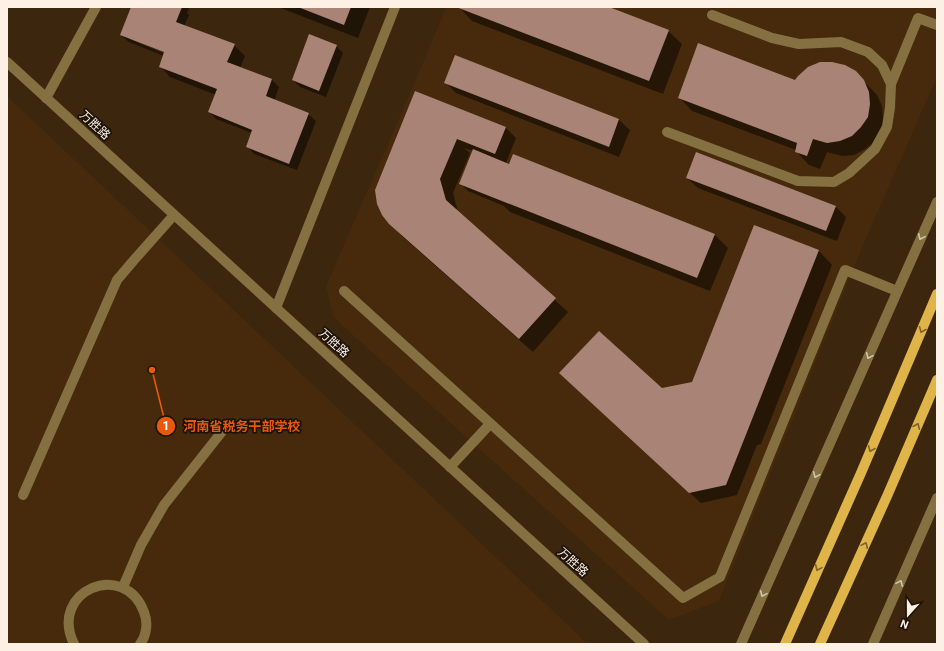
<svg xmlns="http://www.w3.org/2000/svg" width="944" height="651" font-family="Roboto,'Noto Sans SC',sans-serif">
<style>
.built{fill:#462a0b}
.shadow{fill:#0007;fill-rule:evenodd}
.building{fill:#a98476}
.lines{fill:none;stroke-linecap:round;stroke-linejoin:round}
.minor{stroke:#857041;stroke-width:10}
.major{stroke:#dfb448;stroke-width:10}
.oneway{stroke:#d3c4ac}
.oneway2{stroke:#7e6328}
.labels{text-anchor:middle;stroke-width:3.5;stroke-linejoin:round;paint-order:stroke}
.street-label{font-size:12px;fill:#fdf1e6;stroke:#1c1208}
.leader{fill:none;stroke:#e8590c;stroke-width:1.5}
.callout-dot{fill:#e8590c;stroke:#1c1208;stroke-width:1.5}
.mark-label{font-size:12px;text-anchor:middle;font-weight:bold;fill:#fff}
.callout-label{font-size:13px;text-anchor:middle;font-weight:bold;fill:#e8590c;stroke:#1c1208;stroke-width:3.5;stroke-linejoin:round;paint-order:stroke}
</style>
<rect width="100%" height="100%" fill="#3c260e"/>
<g class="built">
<path d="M446,7h491v70l-76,173 -142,351 -50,19 -336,-303 -7,-31 91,-209z"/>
<path d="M7,96l581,548h-581z"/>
</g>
<g class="shadow">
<path d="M132,7h55l2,2 -2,4 2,2 -5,11 50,19 11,11 -5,12 32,12 7,7 -5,14 34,13 8,7 -19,49 -43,-16 -7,-8 5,-13 -36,-14 -7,-7 7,-17 -46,-18 -10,-11 4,-10 -35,-14 -8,-7zM129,37l36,15v2l-36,-15z"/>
<path d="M278,7h92l-12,31z"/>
<path d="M459,7h147l62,24 14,13 -19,50 -191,-73z"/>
<path d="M336,46l7,7 -17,44 -26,-10 -7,-7z"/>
<path d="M456,56l163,64 11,10 -11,27 -163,-64 -11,-11z"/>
<path d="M855,72l22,23 5,11 1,12 -2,12 -6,11 -10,8 -11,6 -12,1 -15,-4 -7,17 -11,-4 -13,-14v-1l-104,-39 -13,-14z"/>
<path d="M405,120l101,8 10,10 -10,25 208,71 14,14 -18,43 -200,-79 -6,-6 -36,-15 -7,-7 13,-33 -10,-3 6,5 -17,40 5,19 110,100 -35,40 -129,-114 -14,-14z"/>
<path d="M687,178l148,28 11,11 -9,24 -139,-53z"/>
<path d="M755,226l64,25 13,14 -71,179 -4,1 -20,50 -36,8 -41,-37 2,-76 30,-7z"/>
</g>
<g class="building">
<path d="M131,7h51l-6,15 59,22 -8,18 45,17 -6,17 43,17 -20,51 -43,-17 6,-17 -44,-18 9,-23 -58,-22 5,-15 -44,-17z"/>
<path d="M298,7h53l-7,18z"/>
<path d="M456,7h153l60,23 -20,51z"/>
<path d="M309,34l28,11 -18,46 -27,-11z"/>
<path d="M698,43l97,37 3,-4 10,-9 12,-5h12l13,3 11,6 8,9 5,12 1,12 -2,13 -7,10 -9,9 -12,5 -13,2 -14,-4 -6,17 -12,-4 2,-9 -119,-45z"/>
<path d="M455,55l164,64 -10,28 -165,-64z"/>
<path d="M415,91l91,36 -11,27 -38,-15 -17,40 6,21 110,98 -37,41 -130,-115 -7,-9 -5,-11 -2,-14z"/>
<path d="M473,149l36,15 4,-10 202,80 -18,44 -238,-94z"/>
<path d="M696,152l140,54 -10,25 -140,-53z"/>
<path d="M754,225l65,25 -93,235 -37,8 -130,-120 40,-42 63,57 30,-6z"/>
</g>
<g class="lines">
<g class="minor">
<path d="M712,15l60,23 27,6 42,-2 27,10 14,13 9,19"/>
<path d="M7,62l637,582"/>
<path d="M46,98l50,-91"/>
<path d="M667,132l131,49 36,1 15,-9 26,-24 12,-22 3,-19 1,-24 27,-66 19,7"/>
<path d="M344,291l339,307 37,-21 125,-307 52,21"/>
<path d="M276,308l119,-301"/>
<path d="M450,467l40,-43"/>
<path d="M23,495l94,-215 17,-20 40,-45"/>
<path d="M123,587l18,-42 23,-40 60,-76"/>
<path d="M74,644c-26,-53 50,-85 70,-32 4,10 3,23 -4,32"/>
<path d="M741,644l196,-442"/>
<path d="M873,644l64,-146"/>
</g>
<g class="major">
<path d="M785,644l76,-171 76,-179"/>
<path d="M820,644l68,-150 49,-114"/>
</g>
</g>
<defs><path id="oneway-chevron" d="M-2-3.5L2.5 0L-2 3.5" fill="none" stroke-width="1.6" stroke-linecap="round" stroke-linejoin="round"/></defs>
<g class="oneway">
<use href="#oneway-chevron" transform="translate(921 237) rotate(114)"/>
<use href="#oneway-chevron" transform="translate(869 356) rotate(114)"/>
<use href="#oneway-chevron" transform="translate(816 475) rotate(114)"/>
<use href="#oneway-chevron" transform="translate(900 583) rotate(-66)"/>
<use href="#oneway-chevron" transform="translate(763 594) rotate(114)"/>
</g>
<g class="oneway2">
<use href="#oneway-chevron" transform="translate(922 330) rotate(113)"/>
<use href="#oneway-chevron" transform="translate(917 426) rotate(-67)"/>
<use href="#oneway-chevron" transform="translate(871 449) rotate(113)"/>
<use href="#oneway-chevron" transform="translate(865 545) rotate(-66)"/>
<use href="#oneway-chevron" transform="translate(818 568) rotate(114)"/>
</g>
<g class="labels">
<g class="street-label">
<text transform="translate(95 125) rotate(43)" y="4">万胜路</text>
<text transform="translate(334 343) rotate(42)" y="4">万胜路</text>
<text transform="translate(573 562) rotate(42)" y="4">万胜路</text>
</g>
</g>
<path class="leader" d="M152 370L166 426"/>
<g class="callout-dot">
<circle cx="152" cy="370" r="4"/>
<circle cx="166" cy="426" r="10"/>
</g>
<g class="mark-label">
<text x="166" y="430">1</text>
</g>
<g class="callout-label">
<text x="242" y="431">河南省税务干部学校</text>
</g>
<rect width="944" height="651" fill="none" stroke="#fdf1e6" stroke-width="16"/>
<g transform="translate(908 615) rotate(201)" stroke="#1c1208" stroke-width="3" paint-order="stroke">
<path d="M0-3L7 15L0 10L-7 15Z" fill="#fdf1e6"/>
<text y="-6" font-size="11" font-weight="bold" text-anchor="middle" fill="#fdf1e6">N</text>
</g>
</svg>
